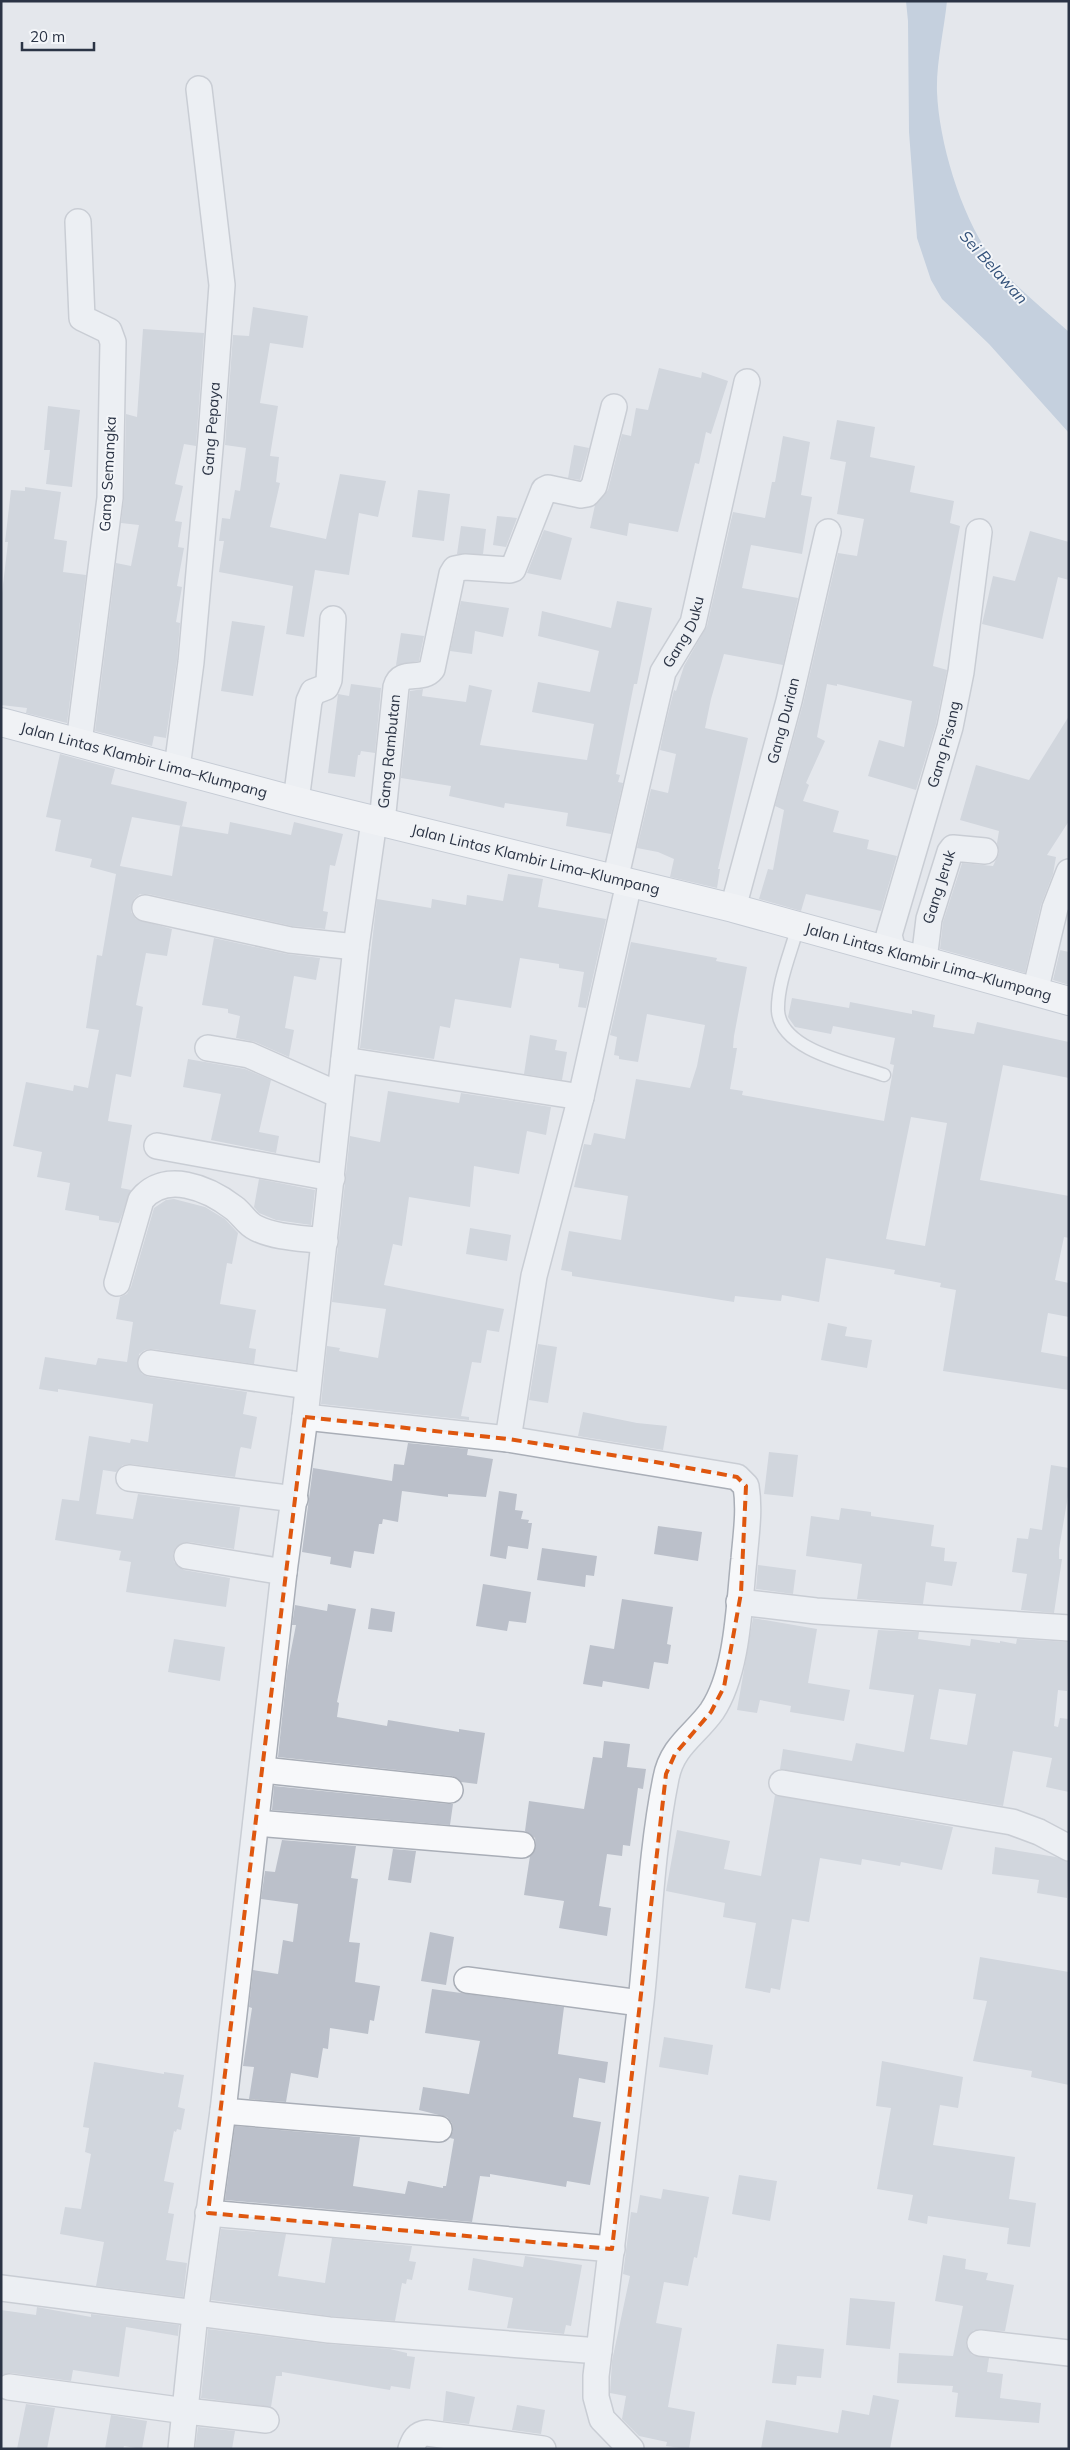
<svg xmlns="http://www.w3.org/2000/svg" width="1070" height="2450" font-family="Mulish,sans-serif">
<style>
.water{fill:#9fb4cc}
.building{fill:#bbc0ca;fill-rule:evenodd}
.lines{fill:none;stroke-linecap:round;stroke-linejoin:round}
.lane-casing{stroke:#a9aeb7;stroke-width:15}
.street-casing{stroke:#a9aeb7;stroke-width:28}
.primary-casing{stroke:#a3abb8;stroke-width:30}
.lane{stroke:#f7f8fa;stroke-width:12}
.street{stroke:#f7f8fa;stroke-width:25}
.primary{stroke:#fff;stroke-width:28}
.marked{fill:none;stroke:#df570f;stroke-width:4;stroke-dasharray:10 6;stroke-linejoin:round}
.labels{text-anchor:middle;stroke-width:4;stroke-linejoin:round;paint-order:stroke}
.street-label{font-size:15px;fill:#2b3445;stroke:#f4f6f9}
.water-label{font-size:16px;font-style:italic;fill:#34527a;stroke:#f4f6f9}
</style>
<rect width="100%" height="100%" fill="#e4e7ec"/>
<path class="water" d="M906,1h41c-3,29 -11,63 -10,91 2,53 27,135 62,175 20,23 47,44 70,65v101l-80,-89 -47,-45 -11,-19 -14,-42 -8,-106 -1,-111z"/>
<g class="building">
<path d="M253,307l55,9 -5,32 -33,-5 -10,60 18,3 -8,50 9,1 -3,25 4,1 -10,44 56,12 14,-65 46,7 -8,36 -19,-4 -10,62 -34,-5 -11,67 -18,-3 7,-48 -74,-14 5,-31h-5l3,-23 8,1 5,-29 5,1 6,-43 -21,-3 8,-110 16,1z"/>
<path d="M143,329l61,4 -8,113 -12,-2 -9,40 8,2 -8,35 7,1 -4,25 6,1 -7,38 5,1 -6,35 4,1 -3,37 -11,78 -12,-2 -2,10 -57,-15 21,-168 15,3 8,-41 -18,-2 3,-25 2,-84 11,3z"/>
<path d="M659,368l42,10 1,-6 26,9 -17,53 -5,-2 -7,32 -4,-1 -17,69 -49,-9 -2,13 -37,-8 5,-23 13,-15 14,-56 9,2 5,-28 12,2z"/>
<path d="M48,406l32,4 -8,77 -26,-3 4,-34h-6z"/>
<path d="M837,420l38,7 -5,30 45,9 -5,26 44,9 -4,22 10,3 -27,140 14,4 -11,54 -20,66 -48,-14 11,-36 25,7 8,-46 -75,-17v2l-10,-2 -10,53 8,4 -19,42 3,2 -6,16 36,10 -6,21 36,8 -2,9 30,7 -16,55 -75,-17 -5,17 -42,-12 9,-30 5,1 11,-60 -9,-4 28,-102 35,-151 19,3 7,-37 -27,-5 9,-52 -16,-3z"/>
<path d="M783,436l27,6 -9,53 11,2 -10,57 -51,-9 -9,43 56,10 -15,67 -59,-11 -13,45 -6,29 43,10 -30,131h2l-3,19 -47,-11 4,-18 -16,-7 -21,-4 14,-59 17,4 8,-39 -16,-4 5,-24 9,-36 2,1 8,-25 23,-40 26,-114 32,6 7,-36h3z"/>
<path d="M574,445l15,3 -9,32 -12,-2z"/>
<path d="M25,487l36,5 -7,47 13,2 -4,31 23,3 -19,148 -41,-10 1,-5 -26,-3v-103l7,-60h-3l6,-52 14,1z"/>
<path d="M418,490l32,4 -6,47 -32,-4z"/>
<path d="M497,516l20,2 -11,29 -13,-2z"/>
<path d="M461,526l25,3 -3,25h-26z"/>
<path d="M544,530l28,8 -11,42 -34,-7z"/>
<path d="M1030,531l39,11v38l-11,-3 -15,62 -61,-15 11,-48 22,5z"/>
<path d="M461,601l48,7 -6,29 -28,-6 -3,23 -22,-3z"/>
<path d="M617,601l35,7 -15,76h-3l-18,90 4,1 -2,7 5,1 -12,51 -45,-8 2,-13 -63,-10 -1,5 -55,-12 2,-10 -50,-8 9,-87 13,-2 -1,7 44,6 3,-17 23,5 -12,55 107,15 7,-36 -62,-12 6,-30 52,10 9,-41 -61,-15 4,-25 69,17z"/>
<path d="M232,621l33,5 -12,70 -32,-5z"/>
<path d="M401,633l23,3 -5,25 -23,4z"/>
<path d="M351,684l30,4 -6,65 -14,-2 -1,4h-2l-3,22 -27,-4 10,-79 11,2z"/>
<path d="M1069,716v105l-22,34 9,2 -3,17 -12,31 -16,68 -85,-24 3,-27 19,-59 31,3 6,-13 -2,-10 2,-12 -39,-11 16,-55 53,15z"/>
<path d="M60,754l55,15 -4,15 76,18 -5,24 -50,-9 -12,49 52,10 8,-50 48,8 2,-12 61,13 3,-13 49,12 -8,32 -5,-1 -7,46 5,1 -3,17 -33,-3 -144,-32h-8l-6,5 -3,13 5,7 36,10 -5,27 -21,-3 -10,52 7,2 -12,70 -15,-3 -8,47 24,4 -11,63 10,2 -12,33 -20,-3v-4l-34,-6 5,-27 -33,-6 5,-25 -29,-6 13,-64 47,9 1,-6 14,3 11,-58 -13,-2 11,-73 5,1 14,-82 -26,-7 2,-8 -37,-8 6,-31 -15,-3z"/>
<path d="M508,874l35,5 -5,28 68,12 -20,89 -8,-1 6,-35 -25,-4v-4l-39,-6 -9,50 -56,-9 -5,29 -10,-2 -6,33 -74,-11 17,-149 54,9 1,-9 34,6 1,-10 36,6z"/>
<path d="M214,938l73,16 33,4 -4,22 -22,-4 -9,52 9,2 -5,27 -34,-15 -19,-4 4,-22 -12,-3v-4l-26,-4z"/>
<path d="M631,942l86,16 -1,3 31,6 -13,69 -1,12h4l-7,41 13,2 -1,4 142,26 10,-56 -4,-1 5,-26 -62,-12 -2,8 -36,-7 -7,-10 4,-19 57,10 1,-6 62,12v-4l23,5 -2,12 41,7 3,-12 92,20v36l-66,-13 -23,115 89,16v42l-5,-1 -9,43 14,3v34l-21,-4 -7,39 28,5v33l-126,-19 13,-81 -16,-3 1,-4 -47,-9 1,-4 -69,-12 -7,44 -37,-7 -1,6 -46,-5 -1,6 -162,-26v-4l-11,-2 8,-39 52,9 7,-44 -54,-9 10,-43 7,1 3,-12 31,6 11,-60 54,9 7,-22 8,-41 -58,-11 -9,48 -19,-3v-3l-5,-1 3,-18 -7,-2zM911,1117l36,6 -22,123 -39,-7z"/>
<path d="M1062,942l-2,8 9,2v33l-16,-5z"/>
<path d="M530,1035l27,5 -2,10 12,2 -5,28 -38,-6z"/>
<path d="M188,1059l57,10 26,11 -12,52 20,4 -3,17 -65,-13 10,-46 -38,-7z"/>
<path d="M388,1091l71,12 2,-10 90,14 -5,28 -19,-4 -8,43 -45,-8 -4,41 -61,-10 -7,49 -9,-2 -9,41 120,24 -5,23 -12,-2 -6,33 -9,-1 -11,54 8,1v3l-148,-16 6,-58 13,2 -1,3 39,7 8,-49 -54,-7 18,-166 30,6z"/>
<path d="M259,1179l56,11 -4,35 -35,-5 -17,-7 -5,-6z"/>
<path d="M174,1199l31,8 20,12 13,14 -6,31 -5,-1 -7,41 36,6 -7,38 7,1 -2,15 -101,-15 -8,1 -6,4 -1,14 4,6 7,3 98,15 -4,22 14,3 -6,32 -10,-2 -1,2 -5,28 -104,-13 -8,1 -7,7 -13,-2 -7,44 37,5 5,-25 102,13 -6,42 -45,-7 -13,5 -3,7 1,8 10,8 46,8 -4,29 -100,-15 5,-30 -12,-2 2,-9 -66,-11 7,-41 17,2 10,-65 41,7 1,-4 17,3 5,-38 -95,-15v3l-19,-3 6,-32 51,8 2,-7 29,4 6,-40 -17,-3 4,-22 7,-3 4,-7 23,-79 12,-8z"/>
<path d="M470,1228l41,7 -4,26 -41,-7z"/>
<path d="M828,1323l19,4 -2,9 27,4 -5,28 -46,-8z"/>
<path d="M538,1344l19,3 -9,56 -19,-3z"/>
<path d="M583,1412l54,11 30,3 -4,24 -85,-14z"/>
<path d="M408,1443l60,6 -1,6 26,4 -7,38 -38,-3v3l-46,-6 -4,31 -15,-3 -1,5h-3l-5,30 -20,-3 -3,17 -21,-4 1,-7 -29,-5 11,-84 79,13 2,-17 10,1z"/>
<path d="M769,1452l29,3 -5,42 -29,-3z"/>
<path d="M1051,1465l18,3v22l-10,59v10h3l-8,54 -33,-3 6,-36 -15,-2 5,-34 11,1 2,-11 12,2z"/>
<path d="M499,1491l18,3 -2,16 8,1 -2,8 8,1 -1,3h4l-4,26 -20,-3 -2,13 -16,-3z"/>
<path d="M841,1508l30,4v4l63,9 -3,21 14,2 -1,13 13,1 -5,24 -26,-4 -3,22 -66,-5 5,-35 -56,-8 5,-40 28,4z"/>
<path d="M658,1526l44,6 -4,29 -44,-7z"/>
<path d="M542,1548l55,8 -3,20 -8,-1 -1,12 -48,-7z"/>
<path d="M758,1565l38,5 -3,24 -37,-5z"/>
<path d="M483,1584l48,8 -5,31 -17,-2 -2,10 -31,-5z"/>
<path d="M622,1599l51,8 -6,37 4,1 -3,19 -14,-2 -5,27 -46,-8 -1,6 -19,-3 7,-39 24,4z"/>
<path d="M328,1604l28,5 -19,93 2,1 -2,14 50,9 1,-6 71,12v-3l26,4 -8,51 -16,-2 -9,-6 -174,-19 9,-86 9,-46h-4l3,-20 32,6z"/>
<path d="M371,1608l24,4 -3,20 -24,-3z"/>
<path d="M753,1618l64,11 -9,54 42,7 -6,31 -54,-9 1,-6 -31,-6 -3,13 -20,-3z"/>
<path d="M878,1630l41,2 -1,7 52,7 1,-7 29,4v-2l16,3 1,-5 52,3 -2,49 -9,-1 -4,36 4,1 2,-9 9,1v73l-23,-5 6,-29 -39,-7 -10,55 -223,-37 3,-20 69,12 4,-18 48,9 10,-57 -45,-6zM939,1689l37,5 -9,51 -37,-6z"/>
<path d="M174,1639l51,8 -5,34 -52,-9z"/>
<path d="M604,1741l26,3 -3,23 19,2 -3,20 -5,-1 -8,58 -7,-1 -1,11 -15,-2 -8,52 12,2 -4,28 -48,-8 5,-27 -40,-6 6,-39 6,-10 -1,-8 -10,-7 4,-30 55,8 9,-52 9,1z"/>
<path d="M274,1786l174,18h5l-3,21 -178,-15z"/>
<path d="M775,1795l178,32 -11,43 -41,-8 -1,4 -38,-7 -1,6 -41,-7 -11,64 -17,-3 -12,71 -9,-2 -1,5 -25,-5 11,-65 -33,-6 2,-14 -59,-12 11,-61 53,11 -6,28 37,7z"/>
<path d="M282,1840l74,6 -5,32 7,1 -9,63 11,1 -5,39 25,4 -6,35 -4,-1 -2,14 -38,-6 -2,21 -5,-1 -5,30 -27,-5 -5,29 -37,-3 5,-32 -11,-1 9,-58 -3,-1 4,-37 25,4 5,-34 10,2 5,-38 -37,-5 4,-28 10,1z"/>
<path d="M995,1847l61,10 13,5 -2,36 -30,-5 2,-13 -47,-6z"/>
<path d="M393,1849l23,2 -5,32 -23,-3z"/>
<path d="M430,1932l24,5 -8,48 -25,-4z"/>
<path d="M980,1957l89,15v113l-38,-8 1,-6 -59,-10 14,-60 -14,-2z"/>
<path d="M432,1989l132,18 -6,47 50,8 -3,21 -26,-5 -6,39 28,5 -11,63 -23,-4 -1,6 -76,-13v3l-10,-1 -8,46 -247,-22 10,-74 125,11 -7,49 52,8 3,-13 35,7v-2h3l8,-47 -4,-1 3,-7 -1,-8 -5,-6 -28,-7 4,-23 46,7 11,-53 -55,-8z"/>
<path d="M664,2037l49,8 -5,30 -49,-8z"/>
<path d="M882,2061l81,16 -5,31 -18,-3 -7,40 82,12 -6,42 27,4 -6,44 -23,-3 2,-16 -81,-12 -1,8 -19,-4 5,-25 -36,-6 14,-81 -15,-2z"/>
<path d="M94,2062l70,12v-2l20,3 -6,32 7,2 -4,21 -4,-1 -1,3 -2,-1 -10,50 10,2 -6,30 6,1 -8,46 21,3 -4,34 -87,-11 8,-44 -44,-8 5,-27 16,2 10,-55 -6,-2 4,-24 -6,-1z"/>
<path d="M739,2175l38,6 -7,40 -38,-7z"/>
<path d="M663,2189l46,8 -12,61 -3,-1 -6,29 -24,-4 -8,41 26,5 -14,79 27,5 -6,37 -23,-3 1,-4 -28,-6 -17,-17 4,-23 -16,-3 2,-32 18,-85 -7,-2 8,-62 6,1 3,-18 21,4z"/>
<path d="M221,2229l65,5 -8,42 47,7 7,-45 80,8 -3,15 7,1 -4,18 -5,-1 -1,5 -4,-1 -7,38 -65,-5 -119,-16z"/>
<path d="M943,2255l23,4 -1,10 23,4 -2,7 28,5 -9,46 -31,-1 -8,11 1,7 5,7 17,3 -2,14 16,2 -3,24 41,5 -2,20 -84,-6 3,-24 -6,-1 1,-6 -56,-3 2,-30 54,3 10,-50 -28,-5z"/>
<path d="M525,2256l57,9 -11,61 -5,-1 -2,9 -57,-6 6,-30 -45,-8 5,-32 50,9z"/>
<path d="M850,2298l45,4 -5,47 -44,-4z"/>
<path d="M37,2307l54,10v-3l88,11 -1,11 -52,-9 -7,50 -46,-7 -2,11 -60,-8 -10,2v-65l35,5z"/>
<path d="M208,2329l119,15 63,5 17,4v3l8,1 -5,32 -19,-3 -1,4 -108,-18v4h-6l-5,31 -70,-9z"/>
<path d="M777,2344l47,5 -3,29 -24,-2 -1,9 -24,-2z"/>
<path d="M446,2391l29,6 -6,27 -26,-3z"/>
<path d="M873,2395l26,5 -9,49h-129l5,-29 72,13 4,-23 27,5z"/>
<path d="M26,2404l29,4 -8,41h-30z"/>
<path d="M517,2405l28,5 -4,24 -29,-4z"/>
<path d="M111,2415l36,6 -5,28 -18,-3 -1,3h-18z"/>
<path d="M198,2427l37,4 -3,18h-37z"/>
</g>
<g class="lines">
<defs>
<path id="lane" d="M798,926c-7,26 -21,58 -20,85 3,40 76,53 106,64"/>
<g id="street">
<path d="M78,222l4,96 27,13 4,11 -3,156 -31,245"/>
<path id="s1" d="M177,768l14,-106 20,-225 11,-152 -23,-196"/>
<path d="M296,801l13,-100 4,-9 13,-5 3,-7 4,-61"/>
<path id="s2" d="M382,822l14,-135c5,-19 26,-5 36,-18l20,-95 3,-5 10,-2 45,3 3,-1 31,-79 4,-2 33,7 6,-1 7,-8 20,-79"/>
<path id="s3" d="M615,880l48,-208 30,-49 54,-241"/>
<path d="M145,908l145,32 66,7"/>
<path id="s4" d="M733,908l56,-207 39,-169"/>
<path id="s5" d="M893,951l-4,-16 61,-208 11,-55 18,-140"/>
<path id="s6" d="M924,960l5,-41 21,-67 3,-4 32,3"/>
<path d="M1035,992l20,-84 14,-36"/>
<path d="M208,1048l41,7 90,40"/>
<path d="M344,1060l237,37"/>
<path d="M157,1146l175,32"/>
<path d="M117,1283l24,-83c24,-30 67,-12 93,8 8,6 13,16 22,20 20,10 47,10 69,13"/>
<path d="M151,1363l156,23"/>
<path d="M305,1417l203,22 229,38 9,9c4,24 0,49 -2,73 -5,46 -6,113 -32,152 -17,24 -40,35 -46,67 -15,74 -17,149 -25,224 -14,124 -29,249 -45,374v21l6,22 29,30"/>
<path d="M508,1439l26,-163 47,-179 48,-214"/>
<path d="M129,1478l166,21"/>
<path d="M187,1556l97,16"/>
<path d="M739,1602l77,9 253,17"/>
<path d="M263,1770l187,20"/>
<path d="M782,1783l230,39 27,10 30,16"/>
<path d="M256,1823l266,22"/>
<path d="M467,1980l173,23"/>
<path d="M223,2111l216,18"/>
<path d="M208,2213l404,36"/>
<path d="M1,2288l328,42 270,21"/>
<path d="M980,2343l89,10"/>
<path d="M9,2387l177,24 80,9"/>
<path d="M181,2449l14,-135 28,-203 61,-539 21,-155 51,-470 18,-126"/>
<path d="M411,2449c3,-9 6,-15 16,-16l116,16"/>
</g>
<g id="primary">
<path id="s7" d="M1,722l295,79 437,107 336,93"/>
</g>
</defs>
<use href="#lane" class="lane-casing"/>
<use href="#street" class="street-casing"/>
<use href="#primary" class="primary-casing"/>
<use href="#lane" class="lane"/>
<use href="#street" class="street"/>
<use href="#primary" class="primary"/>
</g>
<path d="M0 0H1070V2450H0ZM305,1417l203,22 142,22 87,16 9,9 -5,107 -17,94 -13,25 -36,42 -9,20 -54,475 -404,-36z" fill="#e4e7ec" fill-opacity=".55" fill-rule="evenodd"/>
<path class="marked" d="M305,1417l203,22 142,22 87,16 9,9 -5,107 -17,94 -13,25 -36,42 -9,20 -54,475 -404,-36z"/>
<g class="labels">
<g class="street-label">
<text dy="5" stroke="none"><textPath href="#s1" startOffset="341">Gang Pepaya</textPath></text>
<text transform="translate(108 474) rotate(-87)" y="5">Gang Semangka</text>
<text dy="5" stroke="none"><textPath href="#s3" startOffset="259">Gang Duku</textPath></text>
<text dy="5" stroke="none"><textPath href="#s4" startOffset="194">Gang Durian</textPath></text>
<text dy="5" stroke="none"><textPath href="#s5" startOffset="215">Gang Pisang</textPath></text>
<text dy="5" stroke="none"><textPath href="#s2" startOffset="71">Gang Rambutan</textPath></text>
<text dy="5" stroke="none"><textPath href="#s7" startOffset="148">Jalan Lintas Klambir Lima–Klumpang</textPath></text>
<text dy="5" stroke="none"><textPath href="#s7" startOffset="552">Jalan Lintas Klambir Lima–Klumpang</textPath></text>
<text dy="5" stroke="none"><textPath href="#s6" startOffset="75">Gang Jeruk</textPath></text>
<text dy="5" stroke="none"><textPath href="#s7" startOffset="958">Jalan Lintas Klambir Lima–Klumpang</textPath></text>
</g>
<g class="water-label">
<text transform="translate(994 267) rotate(48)" y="6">Sei Belawan</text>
</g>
</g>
<rect width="1070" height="2450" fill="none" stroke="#2b3445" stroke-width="5"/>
<path d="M22 42v8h72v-8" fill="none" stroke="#2b3445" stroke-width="2.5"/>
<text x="30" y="42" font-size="15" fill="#2b3445" stroke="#f4f6f9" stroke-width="4" paint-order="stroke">20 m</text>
</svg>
